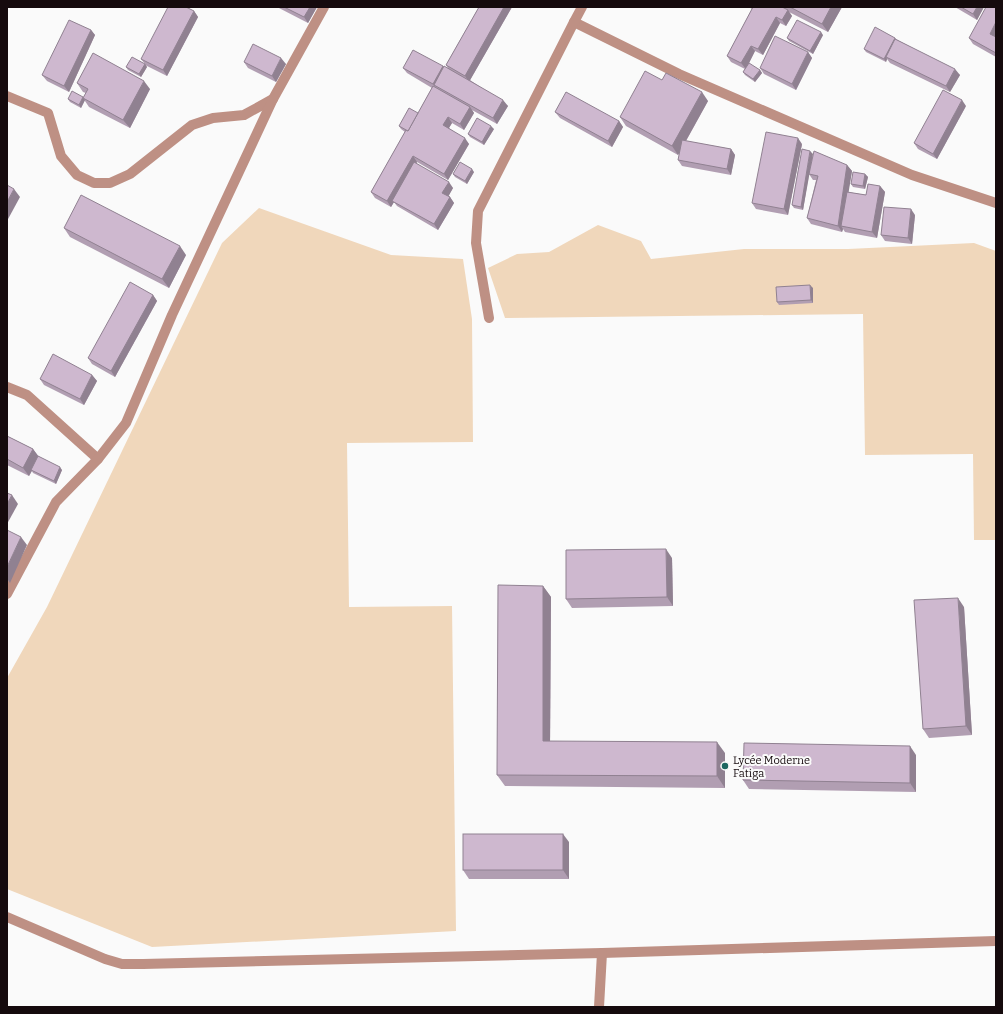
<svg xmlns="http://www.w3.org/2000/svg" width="1003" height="1014" font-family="Bitter,serif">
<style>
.green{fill:#f0d7bb}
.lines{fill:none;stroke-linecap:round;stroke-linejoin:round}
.minor{stroke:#be9084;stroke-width:10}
.wall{fill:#b19eb2}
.shaded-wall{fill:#908191}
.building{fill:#ceb8cf;stroke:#908191}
.poi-dot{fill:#1c6760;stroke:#fafafa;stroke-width:1.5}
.labels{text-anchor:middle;stroke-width:4;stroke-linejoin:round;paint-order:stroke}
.poi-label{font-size:11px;fill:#150a0d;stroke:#fafafa;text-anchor:start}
</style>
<rect width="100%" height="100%" fill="#fafafa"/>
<g class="green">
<path d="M259,208l132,47 72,4 9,60 1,123 -126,1 2,164 103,-1 4,325 -304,16 -145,-58v-211l40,-71 175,-364z"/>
<path d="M598,225l43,16 10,18 93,-10h104l126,-6 22,8v289h-22l-1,-86 -108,1 -2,-141 -358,4 -17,-50 29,-14 32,-2z"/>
</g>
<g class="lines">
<g class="minor">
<path d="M574,22l105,52 233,101 84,28"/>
<path d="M7,96l41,17 13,43 16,19 17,8h16l20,-9 62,-49 21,-7 31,-3 29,-16"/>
<path d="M489,318l-13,-75 2,-32 96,-189 8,-15"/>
<path d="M7,387l20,8 71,64"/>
<path d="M7,594l49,-92 42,-43 28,-36 46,-108 101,-216 51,-92"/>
<path d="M7,917l98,42 17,5h21l459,-11 394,-12"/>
<path d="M599,1007l3,-54"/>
</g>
</g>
<g class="wall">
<path d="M277,7h40l-9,16z"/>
<path d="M479,7h33l-42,73 38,26 -11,18 -25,-14 2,3 -10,17 -12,-7 -3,5 20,16 -21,36 -31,-18 -1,1 37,25 -5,8 2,1 4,6 -16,27 -41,-24 -3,-4 -3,5 -16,-9 -4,-6 34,-60 -4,-3 -2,-3 19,-13 14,-25 -25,-15 -4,-5 40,-2 1,1 4,1 -2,-3z"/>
<path d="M749,7h93l-14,25 -39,-20 3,4 -6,10 -6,-3 -17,32 -8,-4 -7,14 12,5 2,3 -7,9 -10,-7 -2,-3 2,-3 -14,-7 -4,-6 25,-47z"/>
<path d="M955,7h29l-7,13z"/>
<path d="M996,7v29l-1,1h1v20l-23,-13 -4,-6z"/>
<path d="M194,11l4,6 -31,59 -22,-11 2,2 -6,10 -13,-7 -2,-3 19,-3 -4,-5z"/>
<path d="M91,30l4,5 -26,57 -22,-11 -5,-6z"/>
<path d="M823,35l-10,19 -24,-13 -2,-3z"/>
<path d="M895,38l1,1 64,36 -10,17 -60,-29 -3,-4 -1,3 -20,-10 -2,-3z"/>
<path d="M808,52l4,6 -16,32 -32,-16 -4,-6z"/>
<path d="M244,62l42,2 -10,18 -28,-14z"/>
<path d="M662,80l46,21 -22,40 45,8 4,6 -4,20 -49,-9 -4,-6 2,-8 -2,3 -52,-29 -6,-9z"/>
<path d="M77,83l73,6 -20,39 -41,-21 -6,-9 3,-5 -3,-1z"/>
<path d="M83,97l2,3 -4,8 -11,-6 -2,-3z"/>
<path d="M966,106l-29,53 -19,-10 -4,-6z"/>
<path d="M555,112l64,9 4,6 -11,20 -52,-29z"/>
<path d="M494,129l-10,16 -14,-8 -2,-3z"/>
<path d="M802,144l-14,71 -32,-6 -4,-6z"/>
<path d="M813,154l-3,16 37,-5 5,6 -4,21 18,3 14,-9 5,6 -8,46 -32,-6 -2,-3 -1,3 -31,-8 -4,-6 9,-38h-3l-4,-6 -6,36 -9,-2 -2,-3z"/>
<path d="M474,172l-7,12 -12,-7 -2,-3z"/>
<path d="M865,174l3,3 -3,12 -12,-2 -2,-3z"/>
<path d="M915,215l-3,29 -27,-3 -4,-6z"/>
<path d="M64,228l122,27 -17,33 -99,-51z"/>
<path d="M813,288v15l-34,2 -2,-3z"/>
<path d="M153,295l4,6 -42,76 -23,-13 -4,-6z"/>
<path d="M92,375l5,6 -13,24 -40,-20 -4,-6z"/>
<path d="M7,436l26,13 5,7 24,14 -6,14 -23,-11 -1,-2 -3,5 -22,-11z"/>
<path d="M672,558l1,48 -101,2 -6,-9z"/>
<path d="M543,586l8,11 -1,144 175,12v35l-220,-2 -8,-11z"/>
<path d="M964,607l8,128 -43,3 -6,-9z"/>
<path d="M916,755v37l-167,-3 -6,-9z"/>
<path d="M569,842v37h-100l-6,-9z"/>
</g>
<g class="shaded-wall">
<path d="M310,7h7l-9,16 -4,-6z"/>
<path d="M504,7h8l-43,75 -4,-6z"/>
<path d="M831,7h11l-14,25 -6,-8z"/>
<path d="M977,7h7l-7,13 -4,-6z"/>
<path d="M788,10l4,6 -6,10 -4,-6z"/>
<path d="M194,11l4,6 -31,59 -4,-6z"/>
<path d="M776,17l4,6 -17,32 -5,-6z"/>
<path d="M996,22v14l-2,4 -4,-6z"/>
<path d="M91,30l4,5 -26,57 -5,-6z"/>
<path d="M821,32l2,3 -10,19 -3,-3z"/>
<path d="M895,38l2,3 -11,16 1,2 -1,3 -2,-3z"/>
<path d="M751,46l4,5 -9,18 -5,-6z"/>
<path d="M808,52l4,6 -16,32 -4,-6z"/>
<path d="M281,58l5,6 -10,18 -4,-6z"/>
<path d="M145,64l2,3 -6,10 -2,-3z"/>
<path d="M443,66l4,6 -13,13 3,5 -4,-6z"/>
<path d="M955,69l5,6 -10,17 -4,-6z"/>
<path d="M760,70l2,3 -7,9 -2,-3z"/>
<path d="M144,81l6,8 -20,39 -7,-8z"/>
<path d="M702,92l6,9 -30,54 -6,-9z"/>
<path d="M83,97l2,3 -4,8 -2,-3z"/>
<path d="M503,100l5,6 -11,18 -4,-6z"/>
<path d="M962,100l4,6 -29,53 -4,-5z"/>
<path d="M470,107l4,6 -10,17 -4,-6z"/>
<path d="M448,117l4,6 -5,8 -4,-6z"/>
<path d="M619,121l4,6 -11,20 -4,-6z"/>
<path d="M491,126l3,3 -10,16 -2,-3z"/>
<path d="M465,138l4,6 -21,36 -4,-6z"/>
<path d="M798,138l4,6 -14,71 -4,-6z"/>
<path d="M731,149l4,6 -4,20 -4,-6z"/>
<path d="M810,151l3,3 -10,56 -2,-3z"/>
<path d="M413,156l4,6 -23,40 -2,-1 2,1 -3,5 -4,-6z"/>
<path d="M847,165l5,6 -9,56 -2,-1 2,3 -1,3 -4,-6z"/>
<path d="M472,169l2,3 -7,12 -2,-3z"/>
<path d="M865,174l3,3 -3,12 -2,-3z"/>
<path d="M449,182l4,6 -6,11 -5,-6z"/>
<path d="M880,186l5,6 -8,46 -5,-6z"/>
<path d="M14,189l6,8 -13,24v-19z"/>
<path d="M450,197l4,6 -16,27 -4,-6z"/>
<path d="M911,209l4,6 -3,29 -4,-6z"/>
<path d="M180,246l6,9 -17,33 -7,-9z"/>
<path d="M810,285l3,3v15l-2,-3z"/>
<path d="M153,295l4,6 -42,76 -4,-6z"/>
<path d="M92,375l5,6 -13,24 -4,-6z"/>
<path d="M33,449l6,8 -10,19 -6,-8z"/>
<path d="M60,467l2,3 -6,14 -2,-3z"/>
<path d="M12,495l6,9 -11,20v-20z"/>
<path d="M21,537l6,8 -17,38 -3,-4v-12z"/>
<path d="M666,549l6,9 1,48 -6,-9z"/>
<path d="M543,586l8,11 -1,155 -7,-11z"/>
<path d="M958,598l6,9 8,128 -6,-9z"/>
<path d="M717,742l8,11v35l-8,-12z"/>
<path d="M910,746l6,9v37l-6,-9z"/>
<path d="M563,834l6,8v37l-6,-9z"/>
</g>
<g class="building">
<path d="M168,7h18l8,4 -31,59 -22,-11z"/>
<path d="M284,7h26l-6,10z"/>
<path d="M479,7h25l-39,69 -19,-11z"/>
<path d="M753,7h29l6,3 -6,10 -6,-3 -18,32 -7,-3 -10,17 -14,-7z"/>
<path d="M790,7h41l-9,17z"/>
<path d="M961,7h16l-4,7z"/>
<path d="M986,7h10v15l-6,12 6,3v16l-27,-15z"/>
<path d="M69,20l22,10 -27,56 -22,-11z"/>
<path d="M797,20l24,12 -11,19 -23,-13z"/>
<path d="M875,27l20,11 -11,21 -20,-10z"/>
<path d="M775,36l33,16 -16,32 -32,-16z"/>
<path d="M895,39l60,30 -9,17 -60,-29z"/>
<path d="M253,44l28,14 -9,18 -28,-14z"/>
<path d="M413,50l30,16 -10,18 -30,-16z"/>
<path d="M93,53l51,28 -21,39 -40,-22 5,-9 -11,-6z"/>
<path d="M132,57l13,7 -6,10 -13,-7z"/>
<path d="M749,63l11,7 -7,9 -10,-7z"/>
<path d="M444,66l59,34 -10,18 -59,-33z"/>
<path d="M645,71l17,9 4,-7 36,19 -30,54 -52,-29z"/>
<path d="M433,86l37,21 -10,17 -12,-7 -5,8 22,13 -21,36 -31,-18 -26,45 -16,-9 35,-62 2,1z"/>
<path d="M943,90l19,10 -29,54 -19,-11z"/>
<path d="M72,91l11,6 -4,8 -11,-6z"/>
<path d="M566,92l53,29 -11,20 -53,-29z"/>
<path d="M409,108l9,5 -10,18 -9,-5z"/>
<path d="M477,118l14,8 -9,16 -14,-8z"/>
<path d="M766,132l32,6 -14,71 -32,-6z"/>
<path d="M682,140l49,9 -4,20 -49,-9z"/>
<path d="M802,149l8,2 -9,56 -9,-2z"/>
<path d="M814,151l33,14 -9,61 -31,-8 11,-42 -9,-2z"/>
<path d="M414,162l35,20 -7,11 8,4 -16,27 -42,-23z"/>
<path d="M460,162l12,7 -7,12 -12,-7z"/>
<path d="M853,172l12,2 -2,12 -12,-2z"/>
<path d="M868,184l12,2 -8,46 -31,-6 6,-34 19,3z"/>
<path d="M7,185l7,4 -7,13z"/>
<path d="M81,195l99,51 -18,33 -98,-51z"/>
<path d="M884,207l27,2 -3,29 -27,-3z"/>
<path d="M130,282l23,13 -42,76 -23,-13z"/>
<path d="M810,285l1,15 -34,2 -1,-15z"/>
<path d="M53,354l39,21 -12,24 -40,-20z"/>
<path d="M7,436l26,13 -10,19 -16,-9z"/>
<path d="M38,456l22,11 -6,14 -23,-11z"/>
<path d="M7,493l5,2 -5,9z"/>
<path d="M7,530l14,7 -14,30z"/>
<path d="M666,549l1,48 -101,2v-49z"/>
<path d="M498,585l45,1v155l174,1v34l-220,-1z"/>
<path d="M958,598l8,128 -43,3 -9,-129z"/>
<path d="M744,743l166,3v37l-167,-3z"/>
<rect x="463" y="834" width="100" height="36"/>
</g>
<circle class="poi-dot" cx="725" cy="766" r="4"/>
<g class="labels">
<g class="poi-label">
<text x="733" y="764">Lycée Moderne<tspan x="733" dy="13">Fatiga</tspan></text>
</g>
</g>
<rect width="1003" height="1014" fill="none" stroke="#150a0d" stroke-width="16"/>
</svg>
